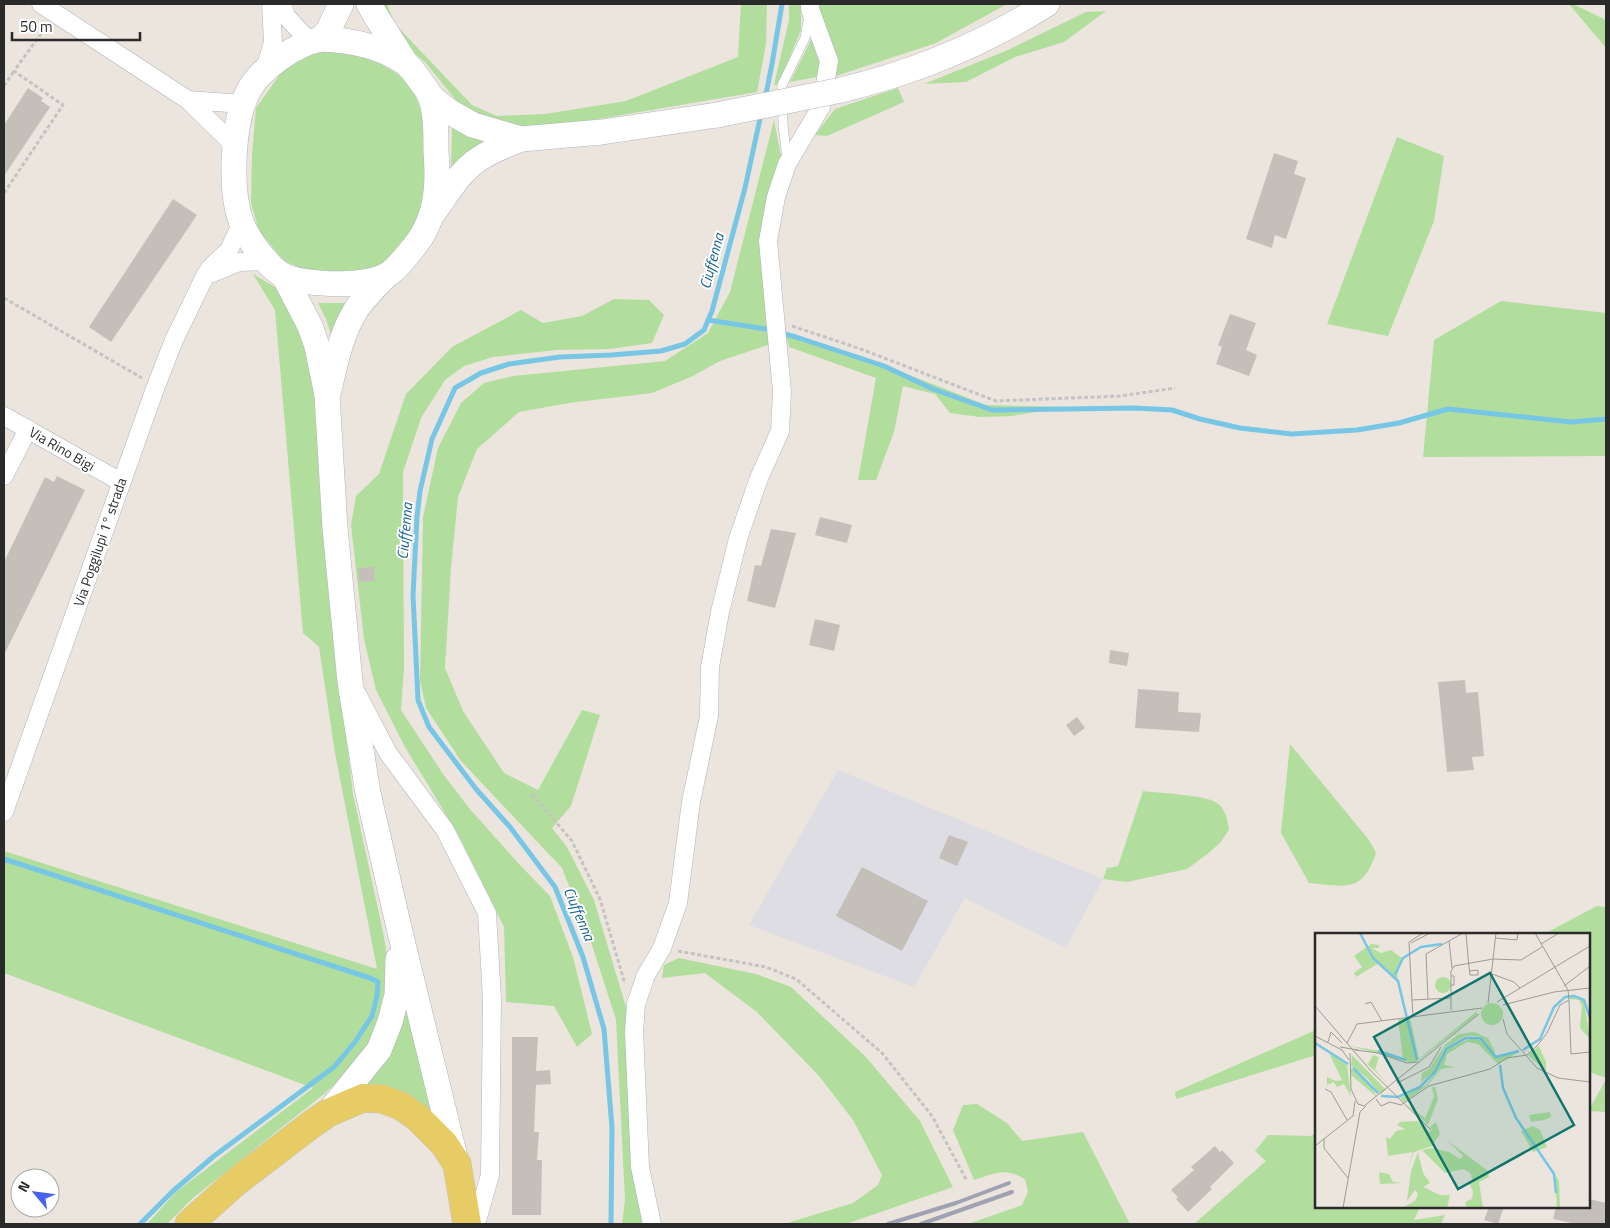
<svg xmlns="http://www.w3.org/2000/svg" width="1610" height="1228" font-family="'Titillium Web',sans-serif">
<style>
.industrial{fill:#dfdde4}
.green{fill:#b2de9d}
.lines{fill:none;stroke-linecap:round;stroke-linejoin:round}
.stream{stroke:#77c6e6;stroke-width:5}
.building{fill:#c4bfb8}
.lane-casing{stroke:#b0b3bd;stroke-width:10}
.street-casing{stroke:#b0b3bd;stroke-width:19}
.secondary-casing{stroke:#b0b3bd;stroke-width:26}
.primary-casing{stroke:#c3c3c3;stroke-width:29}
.path{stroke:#c3c3c3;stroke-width:3;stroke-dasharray:4 2.5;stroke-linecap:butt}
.lane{stroke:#fff;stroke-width:9}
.street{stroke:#fff;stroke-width:18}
.secondary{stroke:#fff;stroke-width:25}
.primary{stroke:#e7cc66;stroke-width:28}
.rail{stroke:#a0a2b3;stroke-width:4}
.secondary-bridge-casing{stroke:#b0b3bd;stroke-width:26;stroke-linecap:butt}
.secondary-bridge{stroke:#fff;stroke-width:25}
.labels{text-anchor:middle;stroke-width:4;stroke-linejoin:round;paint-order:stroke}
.street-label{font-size:14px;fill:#2a2a2a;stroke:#fff}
.water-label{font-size:15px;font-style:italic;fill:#166492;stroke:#fff}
.inset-river{fill:none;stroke:#77c6e6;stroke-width:2.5}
.inset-road{fill:none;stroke:#9e9a95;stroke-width:1}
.view{fill:#0f766e;fill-opacity:0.15;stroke:#0f766e;stroke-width:2.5}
.inset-edge{fill:none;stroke:#2a2a2a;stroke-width:2.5}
</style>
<rect width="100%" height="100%" fill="#ebe5dd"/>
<path class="industrial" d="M838,770l265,109 -37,69 -101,-50 -51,89 -165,-62z"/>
<g class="green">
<path d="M375,4h12l8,20 77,81 25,11 48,-2 81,-13 112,-44 3,-53h26l-1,40 -9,48 -176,30 -68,9 -44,-15 -44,-54 -28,-22z"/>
<path d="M789,4h12v26l-23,55h-4l15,-65z"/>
<path d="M814,4h193l-71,39 -103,34z"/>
<path d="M1569,4h4l33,16v28z"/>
<path d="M1106,11l-42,31 -49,15 -49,25 -42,2 84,-34 78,-38z"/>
<path d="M813,32l9,44 -32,6 20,-40z"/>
<path d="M342,51l30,8 24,14 14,11 14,33 1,94 -33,47 -21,15 -61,-1 -26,-11 -25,-30 -8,-28 1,-49 4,-46 27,-38 27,-17z"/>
<path d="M898,88l6,14 -77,34 -12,-1 20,-26z"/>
<path d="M452,120l44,23 -45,33z"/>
<path d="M774,120l8,42 -14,49 3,133 -51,17 -27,15 -41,17 -83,10 -50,9 -42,37 -19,48 -7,71 -6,100 18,43 41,62 34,17 44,-80 18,5 -29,91 -19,22 15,19 27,53 35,117 -1,94 14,113h-20l3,-24 -9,-180 -24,-75 -30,-77 -101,-107 -35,-53 -6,-27 3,-164 15,-69 23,-45 23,-20 29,-7 152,-15 43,-28 22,-41z"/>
<path d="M1397,137l47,19 -10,65 -46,115 -61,-12z"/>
<path d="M253,274l30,18 14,16 15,56 11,168 30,262 30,138 6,35 -11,64 -24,35 -30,28 -131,104 -26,26h-20l29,-32 137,-104 -309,-115v-122l373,118 -42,-216 -16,-106 -16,-14 -28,-323z"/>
<path d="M614,299l35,1 15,15 -12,28 -42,6 -53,1 -64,7 -29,9 -19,14 -24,38 -18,54 1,196 -3,42 42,64 26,34 50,56 31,32 23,61 19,77 -15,13 -23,-41 -48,-4 -2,-75 -45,-91 -54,-89 -29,-57 -12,-51 -13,-114 5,-29 23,-22 27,-80 46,-47 69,-37 22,13 39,-7z"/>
<path d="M1501,301l105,12v143l-183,1 11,-117z"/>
<path d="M318,303h33l-19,34 -6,-18z"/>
<path d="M785,332l76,24 125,49 81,2 -55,9 -32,1 -30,-4 -15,-19 -32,-8 -9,46 -18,48h-18l18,-102 -87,-31z"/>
<path d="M1290,744l79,96 7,13c-14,41 -30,33 -67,30l-28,-50z"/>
<path d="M1143,791c16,2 63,4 74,12 8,5 11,18 12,27l-9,13 -14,12 -19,14 -60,13 -24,-3 4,-11 11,-2z"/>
<path d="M1597,906l9,1v171l-17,-6v-138h-45z"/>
<path d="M679,958l77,16 35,13 74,69 55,65 33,66 -107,37h-62l69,-21 25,-18 4,-10 -29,-55 -34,-44 -62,-64 -52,-39 -43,5 2,-13z"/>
<path d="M408,991l33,130c-24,-24 -43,-33 -77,-37l16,-19 19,-32z"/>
<path d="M1316,1030v25l-140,44 -1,-7z"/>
<path d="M1606,1079v33l-17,-1v-1z"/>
<path d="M977,1104l30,19 15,18 61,-9 47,92h-162l54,-19 6,-13 -3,-13c-21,-12 -29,-6 -51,1l-21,-50 10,-25z"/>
<path d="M1316,1132v75h104l-6,13 31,-5 -4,9h-247l72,-63 -11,-10 13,-16 43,1z"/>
</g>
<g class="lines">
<g class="stream">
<path d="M765,99l7,-35 10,-60"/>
<path d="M708,320l58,9 30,8 88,29 49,23 59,21 143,-2 37,2 28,9 40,9 52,6 65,-4 42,-7 49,-14 123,13 35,-3"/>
<path d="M4,859l366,119 8,4 -1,14 -5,20 -17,26 -21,25 -120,89 -41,35 -33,33"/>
<path d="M611,1224l1,-96 -8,-99 -21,-72 -28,-70 -45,-60 -34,-38 -47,-62 -11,-27 -5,-105 4,-78 3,-26 12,-52 23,-51 26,-15 28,-9 51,-7 51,-2 50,-4 24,-7 19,-14 8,-19 33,-123 16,-74"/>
</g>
</g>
<g class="building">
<path d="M28,88l15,10 -2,3 9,6 -46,69v-51z"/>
<path d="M1274,153l24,8 -4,13 12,4 -20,61 -11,-4 -3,13 -26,-9z"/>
<path d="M173,199l24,16 -86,127 -22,-15z"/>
<path d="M1230,314l26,9 -10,27 11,5 -8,21 -33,-12 6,-17 -4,-2z"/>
<path d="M57,476l28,14 -81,165v-93l41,-85 9,5z"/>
<path d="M820,517l32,8 -5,18 -32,-8z"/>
<path d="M771,529l25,4 -21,75 -28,-7 8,-36 6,1z"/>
<path d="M374,567l1,14 -16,1 -1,-14z"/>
<path d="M815,619l25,6 -6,26 -25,-6z"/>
<path d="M1110,650l19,3 -2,13 -18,-3z"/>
<path d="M1465,680l1,13 12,-1 6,64 -12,1 2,13 -27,2 -9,-90z"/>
<path d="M1138,689l41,3 -1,20 23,1 -2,19 -64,-4z"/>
<path d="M1077,717l8,11 -11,8 -8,-11z"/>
<path d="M949,835l19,7 -11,24 -18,-8z"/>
<path d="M862,867l66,34 -26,50 -66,-35z"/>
<path d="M512,1037h26l-2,34 14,-1 1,14 -15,1 -2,47h5l-2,28h5l-1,55h-29z"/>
<path d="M1215,1146l5,6 2,-2 12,13 -24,24 2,2 -24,23 -12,-13 2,-2 -7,-7 23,-20 -3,-3z"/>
<path d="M1589,1199l17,4v21h-29l-24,-5 3,-12h33z"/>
<path d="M1489,1207h15l-6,17 -14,-4z"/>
</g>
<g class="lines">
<defs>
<path id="lane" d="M787,159l-4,-34 -1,-40 23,-47 4,-23"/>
<g id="street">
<path d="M41,4l147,96 47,46"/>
<path d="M282,4l4,12 23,25"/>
<path d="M265,70l8,-28 -2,-38"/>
<path d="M188,100l55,4"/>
<path d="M210,274l29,-12 29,-1"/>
<path d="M4,416l117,66"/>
<path d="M4,476l24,-47"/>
<path d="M357,694l31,59 57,77 42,83 5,86 -2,176 -14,49"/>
<path d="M4,812l152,-426 18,-46 31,-64 5,-8 19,-18 13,-28"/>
<path d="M652,1224l-12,-57 -6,-135 2,-28 10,-29 16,-27 16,-45 13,-101 18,-86 1,-49 10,-55 18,-73 21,-61 21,-47 2,-39 -14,-151 8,-44 11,-33 34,-57 8,-46 -19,-52v-5"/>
</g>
<g id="secondary">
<path d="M369,4l5,9 31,49"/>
<path d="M321,39c28,1 59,7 83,23 7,5 12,13 17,20 4,5 8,10 10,16 5,16 5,35 5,53 2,26 2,53 -10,77 -5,12 -30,43 -41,48 -9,5 -20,6 -30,7 -16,2 -56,0 -71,-7 -16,-9 -35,-35 -42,-52 -13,-33 -10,-103 7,-134 13,-23 47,-46 72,-51z"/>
<path d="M321,39l7,-8 13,-27"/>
<path d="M841,90c72,-17 144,-47 206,-86"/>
<path d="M430,96l20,16 23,13 48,14 81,-7 115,-17"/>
<path d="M434,212c13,-18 26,-41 45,-53 13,-9 28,-14 42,-20"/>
<path d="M284,276l26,50 7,20 10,49 8,133 15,154 18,111 32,139 56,229"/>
<path d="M329,390c6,-25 11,-52 24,-75 8,-15 21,-27 33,-39"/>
<path d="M328,1113l51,-63 11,-28 7,-27 1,-36"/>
</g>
<path id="primary" d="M189,1224l47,-42 76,-58 16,-11 35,-15 19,1 19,7 16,11 27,27 13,20 10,60"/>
</defs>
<use href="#lane" class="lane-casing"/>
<use href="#street" class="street-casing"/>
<use href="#secondary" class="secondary-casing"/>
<use href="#primary" class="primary-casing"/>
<g class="path">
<path d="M4,86l10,-15"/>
<path d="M4,193l59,-88 -49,-34 32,-44"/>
<path d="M4,298l138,80"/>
<path d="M792,326l66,22 138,53 124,-5 55,-8"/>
<path d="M532,794l40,47 28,58 25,85"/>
<path d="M678,951l88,16 30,12 86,74 50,63 35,65"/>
</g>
<use href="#lane" class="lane"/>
<use href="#street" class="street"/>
<use href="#secondary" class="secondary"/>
<use href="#primary" class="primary"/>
<g class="rail">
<path d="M888,1224l68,-21 53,-20"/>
<path d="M921,1224l91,-32"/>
</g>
<defs>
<path id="secondary-bridge" d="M717,115l124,-25"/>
</defs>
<use href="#secondary-bridge" class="secondary-bridge-casing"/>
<use href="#secondary-bridge" class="secondary-bridge"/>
</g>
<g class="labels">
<g class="street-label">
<text transform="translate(62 449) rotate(30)" y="5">Via Rino Bigi</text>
<text transform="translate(100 542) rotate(-71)" y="5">Via Poggilupi 1° strada</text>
</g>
<g class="water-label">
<text transform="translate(712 261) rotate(-75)" y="5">Ciuffenna</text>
<text transform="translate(405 531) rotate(-85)" y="5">Ciuffenna</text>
<text transform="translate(579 914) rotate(67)" y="5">Ciuffenna</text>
</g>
</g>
<g transform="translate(1315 933)">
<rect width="275" height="275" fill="#ebe5dd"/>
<path d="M56,11l8,1v3h-8l10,5 10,-3 12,9 -6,15 1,4 -5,-1 -14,-14 -23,14 -2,-4 8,-6 -8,-11zM120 52a8 8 0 1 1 16 0a8 8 0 1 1-16 0ZM254,63l15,5 6,38 -10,-11 2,-22 -3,-6 -9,-1zM166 81a11 11 0 1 1 22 0a11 11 0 1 1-22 0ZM162,78v4l-58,45 -7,3 -62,-17 37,6 16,7 -5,-40 12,-2 9,42zM159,99l14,6 7,14 -3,1 -12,-17h-14l-22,12 -10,24 -13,10 1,-9 7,-4 16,-24 14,-11zM156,105l8,1 17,18 23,-5 -21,12 -20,-20 -11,-2 -20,12 -3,11 10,2 -13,2 -14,17 -23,16 -4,-4 26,-13 11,-13 8,-22zM224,113l7,16v9l-18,-16zM14,120l18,12 4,31 -7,-12 -7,3 -3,-5 -7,3v-8l9,4 6,-1zM41,120l12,11 5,-9 6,2 -4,13 14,15zM37,122l34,35 -6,4 -13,-16 -16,-12zM36,135l16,12 10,17 -26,-22zM117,154h3l3,12 -10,26 -22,-21 19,14 9,-21zM235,179l1,5 -7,3 -13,2 -2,-7zM102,188l13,11 2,-2 -2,-3 6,-5 4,12 -8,12 -18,6 -7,19 6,-19 -25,4 -2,-19 4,2 6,-8 9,-2 -8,-4 3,-3zM218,193l7,4 7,17 -14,5 -12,-21zM133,208l40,30 1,6 -10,5 4,26h-16l-2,-6 7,-3 1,-8 -5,-10h4l-1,-7 -7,-5 -19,4 -23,-23 10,-2 17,4 11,7 3,-3zM103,219l5,21 7,10 -7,4 17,8h10l-3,13h-45l13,-7 3,-7 -3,-4 -8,11 4,-30zM232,228l12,20 1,27h-3l-2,-29zM64,239l10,2 4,8 9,1 -22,1z" fill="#b2de9d"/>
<path class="inset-river" d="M45,0l13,25 25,23 19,79M80,42l8,-17 18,-11 21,-3M0,110l33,21M208,117l17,-11 14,-32 11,-10 9,-1 10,4 6,18M63,118l28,9M185,132l3,23 13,30 38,56 2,19M38,135l25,25M66,163l17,1 22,-10 15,-15 11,-23 20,-11h14l16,19 23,-6"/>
<path class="inset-road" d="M108,0l-14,9 3,58 39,-2M151,0l2,24 1,10 1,8h8v-5l-8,1M180,5l22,2 1,-7M134,8l3,27M96,10l19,-10M226,11l18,-11M177,41l22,8 6,6M136,52h3v-9h-3M249,53l26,-20M113,66l-2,-45 37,-21M97,67l1,16M254,67l2,54 19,-2M182,69l93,-56M173,70l8,-70M50,71l6,-2 11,19M188,72l51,-13 36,-4M0,73l56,65 60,59M136,77v-39l3,-5 39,-7 28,1 21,-13M188,86l4,15 30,34 21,10 32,4M0,103l27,14 7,10M13,109l3,-10 11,11M32,110l10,-19 125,-16M25,114l18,3M40,117l23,3 29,10 11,-1M35,120l1,36 7,15 6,2 115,-92M82,150l32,-16 12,-20M10,156l6,3 16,28M61,166l5,7 9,-4 11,3 28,-19 61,-17 17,-11 20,-3 10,-9 10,-13 13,-28 9,-5 -1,-10 -33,-57M9,206v9l24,30M0,213l38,-30 2,-15M28,275l17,-96 6,-6"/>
<path class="view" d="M175,40l84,152 -116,64 -84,-152z"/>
<rect width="275" height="275" class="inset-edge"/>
</g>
<rect width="1610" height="1228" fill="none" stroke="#2a2a2a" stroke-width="10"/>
<g transform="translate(35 1193) rotate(299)"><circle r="24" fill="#ffffff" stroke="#aaaaaa"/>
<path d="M0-4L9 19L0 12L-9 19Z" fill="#4762ee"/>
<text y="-8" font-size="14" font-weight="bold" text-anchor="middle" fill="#2a2a2a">N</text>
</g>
<path d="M12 32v8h128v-8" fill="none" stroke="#2a2a2a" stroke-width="2.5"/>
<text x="20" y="32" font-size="15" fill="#2a2a2a" stroke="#ffffff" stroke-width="4" paint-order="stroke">50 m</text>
</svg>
